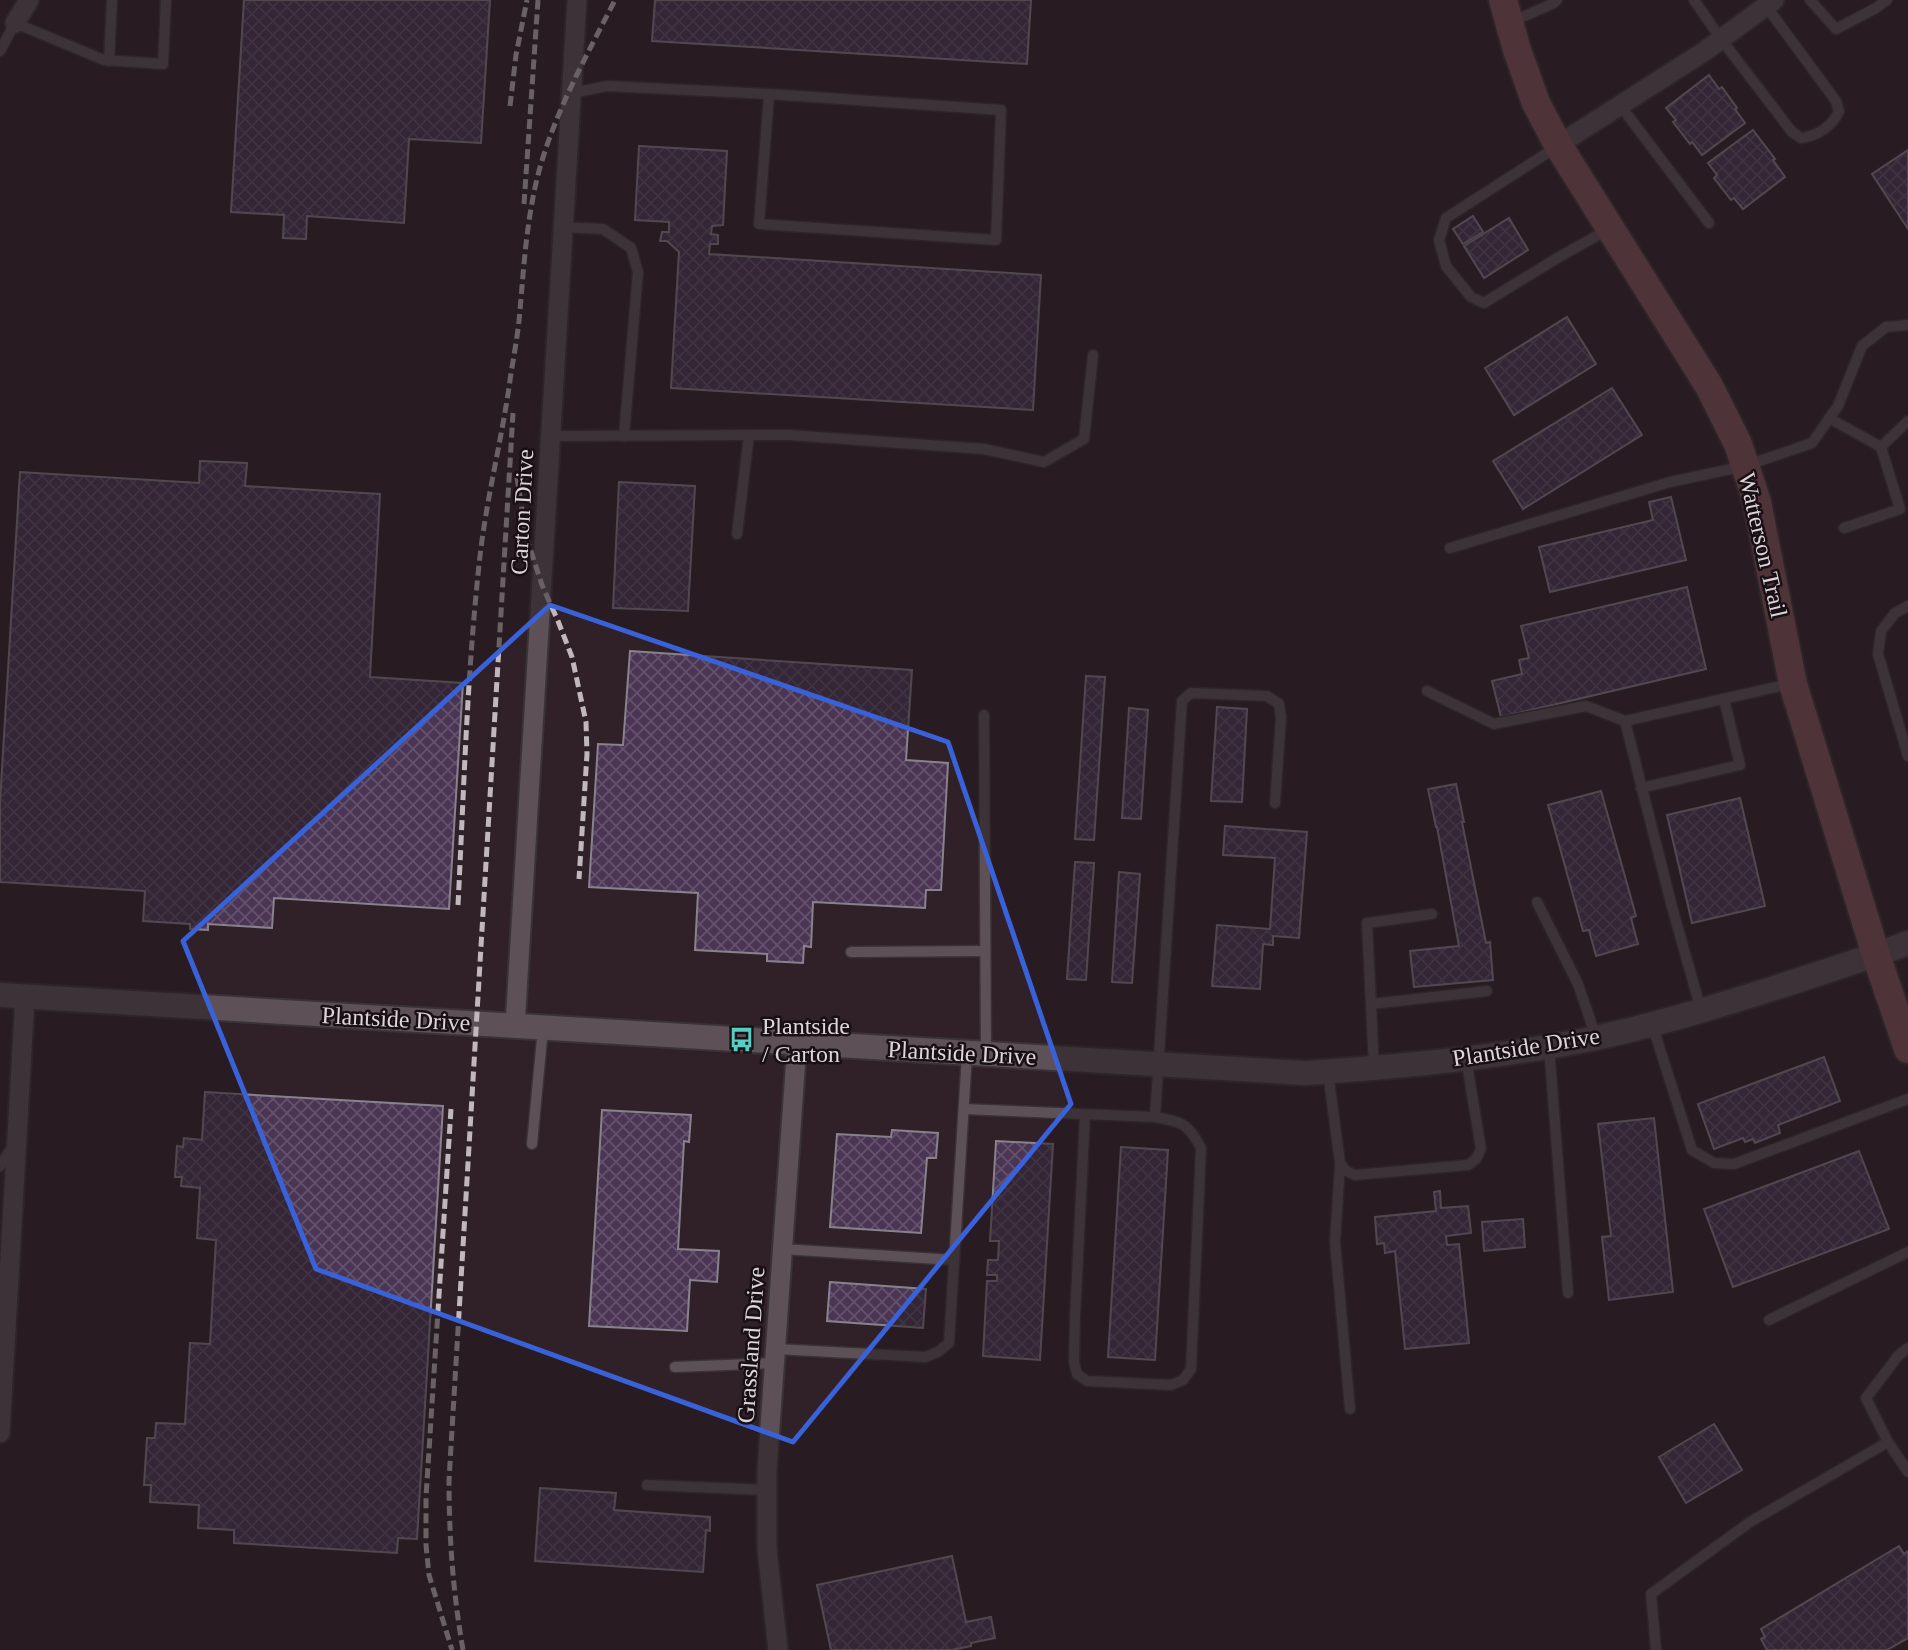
<svg xmlns="http://www.w3.org/2000/svg" width="1908" height="1650" font-family="Georgia,serif">
<style>
.built{fill:#302028}
.building{fill:url(#building-cross-hatch);stroke:#89828d;stroke-width:2}
.lines{fill:none;stroke-linecap:round;stroke-linejoin:round}
.service-casing{stroke:#3a3336;stroke-width:13}
.minor-casing{stroke:#3a3336;stroke-width:23}
.tertiary-casing{stroke:#3a3336;stroke-width:28}
.secondary-casing{stroke:#3a3336;stroke-width:32}
.service{stroke:#5d5157;stroke-width:10}
.minor{stroke:#5d5157;stroke-width:19}
.tertiary{stroke:#5d5157;stroke-width:24}
.secondary{stroke:#84525a;stroke-width:28}
.rail{stroke:#c0b8bc;stroke-width:5;stroke-dasharray:10 5;stroke-linecap:butt}
.marked{fill:none;stroke:#3a62d8;stroke-width:5;stroke-linejoin:round}
.labels{text-anchor:middle;stroke-width:5;stroke-linejoin:round;paint-order:stroke}
.street-label{font-size:24px;fill:#ddd5d9;stroke:#191015}
.poi-label{font-size:24px;fill:#ddd5d9;stroke:#191015;text-anchor:start}
</style>
<defs>
<pattern id="building-cross-hatch" width="8" height="8" patternUnits="userSpaceOnUse" patternTransform="scale(1.75)"><rect width="8" height="8" fill="#4a3654"/><path d="M0 0l8 8M0 8l8-8" fill="none" stroke="#64526c"/></pattern>
</defs>
<rect width="100%" height="100%" fill="#23191e"/>
<rect class="built" x="0" y="0" width="1908" height="1650"/>
<g class="building">
<path d="M244,0h246l-9,143 -72,-4 -5,84 -97,-7 -1,23 -23,-1 1,-23 -53,-3z"/>
<path d="M655,0h376l-4,64 -375,-23z"/>
<path d="M1709,75l10,14 3,-2 15,21 -2,1 10,14 -43,32 -10,-13 -2,2 -17,-22 3,-2 -10,-12z"/>
<path d="M1753,130l22,29 -2,1 12,17 -42,32 -9,-11 -3,2 -17,-22 3,-3 -9,-12z"/>
<path d="M639,146l88,5 -4,74 -11,1 -1,8 7,1v9h-8l-1,10 332,21 -8,135 -362,-22 8,-136 -12,-11h-7l2,-9h7v-10l-34,-2z"/>
<path d="M1908,150v79l-36,-55z"/>
<path d="M1473,216l10,16 -20,12 -10,-15z"/>
<path d="M1509,218l19,32 -44,28 -20,-32z"/>
<path d="M1567,317l29,47 -82,51 -29,-47z"/>
<path d="M1612,388l30,47 -119,74 -30,-48z"/>
<path d="M200,461l47,2 -2,23 135,8 -10,183 93,6 -14,226 -175,-11 -2,30 -64,-4v6l-18,-1v-5l-47,-3 2,-30 -145,-9v-80l20,-330 179,11z"/>
<path d="M619,482l76,4 -7,125 -75,-3z"/>
<path d="M1671,497l15,63 -136,32 -11,-45 114,-27 -4,-18z"/>
<path d="M1687,587l19,82 -205,48 -9,-36 30,-7 -3,-14 10,-2 -8,-32z"/>
<path d="M630,651l282,19 -6,90 42,3 -7,127h-15l-1,18 -112,-6 -2,45 -7,-1 -1,17 -36,-2v-7l-72,-4 3,-57 -109,-6 9,-143 25,1z"/>
<path d="M1086,676l19,1 -11,163 -19,-1z"/>
<path d="M1217,707l30,2 -5,93 -31,-1z"/>
<path d="M1129,708l19,2 -7,109 -19,-1z"/>
<path d="M1456,784l8,38h-2l24,121 4,-1 3,38 -79,7 -4,-36 49,-5 -22,-119h-1l-8,-38z"/>
<path d="M1601,791l35,125 -5,2 7,26 -42,12 -7,-26 -6,1 -35,-126z"/>
<path d="M1740,798l25,108 -73,17 -25,-108z"/>
<path d="M1225,826l82,6 -8,106 -26,-2v9l-10,-1 -3,45 -48,-3 5,-61 53,4 5,-71 -52,-3z"/>
<path d="M1075,862l19,1 -8,117 -19,-1z"/>
<path d="M1119,872l21,2 -8,109 -20,-1z"/>
<path d="M1824,1057l16,44 -62,24 2,8 -25,10 -2,-4 -8,3 -2,-4 -29,11 -16,-45z"/>
<path d="M205,1092l238,14 -26,433 -19,-1 -1,15 -163,-10v-13l-36,-2 1,-23 -49,-3 1,-17h-7l3,-47h8l1,-15 29,1 5,-81 20,1 6,-104 -19,-2 3,-50 -19,-2 1,-9h-7l2,-31 6,1 1,-9 18,2z"/>
<path d="M602,1110l89,5 -2,27 -5,-1 -6,108 41,2 -2,31 -27,-2 -3,51 -98,-5z"/>
<path d="M1654,1118l19,174 -64,8 -7,-63 9,-1 -13,-112z"/>
<path d="M892,1130l46,3 -2,25h-9l-6,75 -91,-6 7,-93 54,3z"/>
<path d="M996,1141l57,3 -13,216 -57,-4 4,-75h10v-6h-10l1,-15h10l1,-19h-9z"/>
<path d="M1121,1147l47,3 -13,210 -47,-3z"/>
<path d="M1859,1151l30,78 -156,58 -29,-78z"/>
<path d="M1440,1191l1,17 27,-2 3,27 -25,3 1,9 12,-1 10,99 -64,6 -10,-98 -10,2 -1,-10 -7,1 -2,-27 61,-6 -2,-19z"/>
<path d="M1523,1219l2,28 -41,4 -2,-29z"/>
<path d="M830,1282l96,7 -3,39 -96,-7z"/>
<path d="M1714,1424l28,46 -56,33 -27,-46z"/>
<path d="M540,1488l76,5 -2,17 96,7v14l-4,-1 -3,42 -168,-11z"/>
<path d="M1899,1546l5,8 4,-3v87l-21,12h-120l-6,-11 4,-2 -4,-8z"/>
<path d="M952,1556l14,66 25,-5 4,21 -24,5v3l-19,4h-121l-14,-65z"/>
</g>
<g class="lines">
<defs>
<g id="service">
<path d="M1694,0l27,39 71,93 9,6c16,-2 32,-12 38,-27l-3,-10 -70,-95"/>
<path d="M1810,0l26,29 40,-21 11,-8"/>
<path d="M1513,21l39,-17 5,-4"/>
<path d="M0,51l15,-28 89,37 59,4 3,-64"/>
<path d="M109,61l3,-61"/>
<path d="M572,93l35,-7 162,8 232,16 -5,130 -237,-16 10,-130"/>
<path d="M1620,105l89,118"/>
<path d="M1555,148l-109,70 -7,22 7,26 25,31 13,6 75,-46 48,-27"/>
<path d="M563,227l40,2 28,19 7,24 -14,164"/>
<path d="M1829,418l52,29 19,62 -56,19"/>
<path d="M551,436l238,-1 195,14 60,13 40,-23 9,-84"/>
<path d="M1881,447l27,-26"/>
<path d="M737,534l12,-99"/>
<path d="M1450,548l220,-66 75,-16 67,-23 26,-37 24,-60 24,-19 22,-2"/>
<path d="M1908,606l-13,7 -14,18 -3,23 30,102"/>
<path d="M1427,691l67,33 92,-18 39,15"/>
<path d="M984,715l2,339"/>
<path d="M1641,788l99,-23 -16,-66"/>
<path d="M1537,902l41,82 18,53"/>
<path d="M851,952l134,-1"/>
<path d="M1371,1004l116,-13"/>
<path d="M1701,1010l-29,-103 -47,-186 165,-37"/>
<path d="M1652,1024l40,126 22,13 20,1 174,-65"/>
<path d="M1549,1046l19,247"/>
<path d="M1374,1067l-7,-144 65,-9"/>
<path d="M1328,1072l12,91 6,8 9,4 113,-10 8,-6 5,-10 -15,-91"/>
<path d="M964,1109l191,8"/>
<path d="M1085,1115l-10,202 -1,45 3,12 10,7 84,4 12,-5 8,-11 10,-221c-13,-25 -19,-26 -46,-31l27,-416 9,-8 76,3 12,8 2,13 -6,86"/>
<path d="M532,1144l11,-116"/>
<path d="M1340,1164l-5,78 15,167"/>
<path d="M0,1166l13,-20"/>
<path d="M782,1249l172,11"/>
<path d="M1769,1320l139,-68"/>
<path d="M1908,1348l-10,8 -32,42 22,44 20,30"/>
<path d="M776,1349l149,8 13,-5 11,-9 18,-289"/>
<path d="M675,1367l100,-4"/>
<path d="M647,1485l120,5"/>
<path d="M1656,1650l-5,-56 99,-72 138,-80"/>
</g>
<g id="minor">
<path d="M15,23l14,-23"/>
<path d="M1558,145l147,-94 69,-51"/>
<path d="M515,1026l62,-1026"/>
<path d="M0,1433l25,-436"/>
<path d="M778,1650l-11,-101v-80l30,-426"/>
</g>
<path id="tertiary" d="M0,995l1305,78c94,-6 189,-15 281,-33 68,-14 135,-35 201,-56 40,-13 81,-26 121,-41"/>
<path id="secondary" d="M1503,0l14,50 19,53 22,42 151,241 29,58 19,58 36,182 83,271 32,94"/>
</defs>
<use href="#service" class="service-casing"/>
<use href="#minor" class="minor-casing"/>
<use href="#tertiary" class="tertiary-casing"/>
<use href="#secondary" class="secondary-casing"/>
<use href="#service" class="service"/>
<use href="#minor" class="minor"/>
<use href="#tertiary" class="tertiary"/>
<use href="#secondary" class="secondary"/>
<g class="rail">
<path d="M510,106l6,-51 11,-55"/>
<path d="M524,204l14,-204"/>
<path d="M517,477l9,59 16,49 16,36 14,36 14,65 1,32 -8,125"/>
<path d="M458,905c6,-116 9,-233 22,-349 7,-61 23,-121 31,-183 3,-17 6,-35 8,-52 5,-53 7,-105 22,-157 17,-58 47,-111 74,-164"/>
<path d="M451,1109l-25,388v48l3,30 23,75"/>
<path d="M463,1650c-10,-57 -14,-113 -14,-170l64,-1067"/>
</g>
</g>
<path d="M0 0H1908V1650H0ZM550,605l398,137 123,362 -278,338 -477,-173 -133,-328z" fill="#23191e" fill-opacity=".55" fill-rule="evenodd"/>
<path class="marked" d="M550,605l398,137 123,362 -278,338 -477,-173 -133,-328z"/>
<defs>
<symbol id="bus-bare" viewBox="-9 -9 18 18"><path d="M-5-6H5V4H4V6H2V4H-2V6H-4V4H-5ZM-3.5-4V0h7V-4ZM-3.5 1.2v1.5H-2V1.2ZM2 1.2v1.5H3.5V1.2Z" fill="#56cec3" stroke="#191015" stroke-width="2.5" paint-order="stroke"/></symbol>
</defs>
<g fill-rule="evenodd">
<use href="#bus-bare" x="724" y="1022" width="35" height="35"/>
</g>
<g class="labels">
<g class="street-label">
<text transform="translate(522 512) rotate(-87)" y="8">Carton Drive</text>
<text transform="translate(1763 545) rotate(77)" y="8">Watterson Trail</text>
<text transform="translate(396 1019) rotate(3)" y="8">Plantside Drive</text>
<text transform="translate(1526 1047) rotate(-9)" y="8">Plantside Drive</text>
<text transform="translate(962 1053) rotate(3)" y="8">Plantside Drive</text>
<text transform="translate(751 1345) rotate(-86)" y="8">Grassland Drive</text>
</g>
<g class="poi-label">
<text x="762" y="1034">Plantside<tspan x="762" dy="28">/ Carton</tspan></text>
</g>
</g>
</svg>
